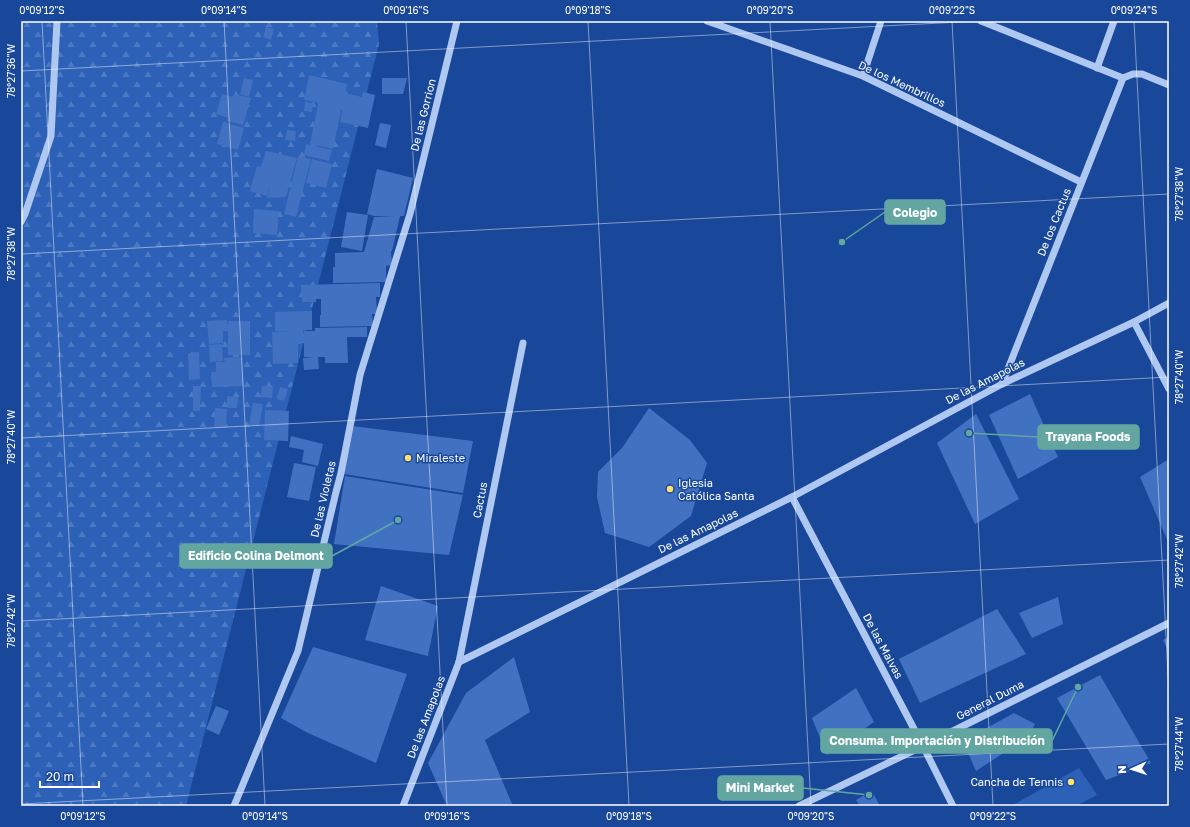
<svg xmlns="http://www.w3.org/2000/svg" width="1190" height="827" font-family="'Golos Text',sans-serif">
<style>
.forest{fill:url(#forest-firs)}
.pitch{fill:#2d61b7}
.building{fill:#4271c1}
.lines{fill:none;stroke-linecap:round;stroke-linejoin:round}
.minor{stroke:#afc8f1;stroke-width:7}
.ticks{fill:none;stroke:#fff;stroke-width:1;stroke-opacity:0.45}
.poi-dot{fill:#ffe06f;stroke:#19489a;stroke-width:1.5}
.labels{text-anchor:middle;stroke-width:3;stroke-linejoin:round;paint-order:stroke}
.street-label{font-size:11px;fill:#fff;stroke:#19489a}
.poi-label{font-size:11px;fill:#fff;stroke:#19489a;text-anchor:start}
.leader{fill:none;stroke:#63a6a1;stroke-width:1.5}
.callout-dot{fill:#63a6a1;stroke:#19489a;stroke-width:1.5}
.callout{fill:#63a6a1;stroke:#63a6a1;stroke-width:1.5}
.callout-label{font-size:12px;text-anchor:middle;font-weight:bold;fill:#fff}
.neatline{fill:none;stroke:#fff;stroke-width:1.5}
.ticks-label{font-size:10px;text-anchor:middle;fill:#fff}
</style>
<defs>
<pattern id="forest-firs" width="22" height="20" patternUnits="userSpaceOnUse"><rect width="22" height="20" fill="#2d61b7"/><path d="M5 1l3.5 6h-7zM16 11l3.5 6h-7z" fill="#4c79c2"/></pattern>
</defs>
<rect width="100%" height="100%" fill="#19489a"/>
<path class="forest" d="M21,21h356l2,23 -193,762h-165z"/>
<path class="pitch" d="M1079,768l18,27 -21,11h-65z"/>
<g class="building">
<path d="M266,27l8,2 -3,11 -8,-3z"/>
<path d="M309,75l38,9 -2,9 17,4 1,-5 12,3 -7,33 -28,-6 2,-12h-1l-8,39 -23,-5 8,-39 -1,-3 -13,-2z"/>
<path d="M244,78l9,2 -4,17 -9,-3z"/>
<path d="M382,78h25l-4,16h-21z"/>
<path d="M222,94l11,3 1,-3 17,4 -8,27 -16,-4 1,-3 -12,-4z"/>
<path d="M305,102l8,1 -1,9 -8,-1z"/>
<path d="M223,122l21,6 -6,22 -21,-6z"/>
<path d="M380,123l11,2 -5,23 -11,-3z"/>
<path d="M287,130l9,1 -1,10 -10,-1z"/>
<path d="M306,144l26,6 -3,11 -25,-6z"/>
<path d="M266,151l31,7 -11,39 -19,1 5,-19 -5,17 -17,-5 7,-25 4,1z"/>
<path d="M298,156l13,3 -15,58 -12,-3z"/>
<path d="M312,159l20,5 -6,24 -20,-5z"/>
<path d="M377,169l36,9 -9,38h-4l-8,35h-1l1,14 -6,1v16l-53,1v-16h2v-14l29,-1 10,-35 22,-1h-22l-7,-2z"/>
<path d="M254,209l25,2 -2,24 -24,-2z"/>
<path d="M347,212l21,3 -6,36 -21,-4z"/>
<path d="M380,283v14h-4l1,17h-5l1,12 -53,1v-12h1v-16h-5v3h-14l-1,-17z"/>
<path d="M312,311v19h-9v9l1,-8h11v-3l52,-1v10h-20l1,26h-23v-6h-7l1,12 -15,1 -1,-12 12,-1h-11v-14l-6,1v19l-25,1 -1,-32 17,-1h-14v-19z"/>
<path d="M227,320l1,11h-5v12l-14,1 -2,-23z"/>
<rect x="228" y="321" width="22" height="34"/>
<path d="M222,344l1,17 -13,1 -1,-17z"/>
<path d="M199,352l1,27 -11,1 -1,-27z"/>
<path d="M242,357l2,29 -32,1 -1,-15h5v-10h9l-1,-4z"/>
<path d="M193,386h8l-1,25h-7z"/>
<path d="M262,386l11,1 -1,11 -11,-1z"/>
<path d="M280,387l8,2 -4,12 -7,-2z"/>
<path d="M1030,394l28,63 -40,22 -29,-64z"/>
<path d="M227,396l11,1 -1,11h-10z"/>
<path d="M253,403l10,1 -4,22 -10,-1z"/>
<path d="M215,408l12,1 -1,19 -12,-1z"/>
<path d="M649,408l41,32 17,23 -16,53 -42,31 -44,-14 -8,-36 1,-25 24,-24z"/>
<path d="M265,410l24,1 -1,30 -24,-1z"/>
<path d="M976,414l43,85 -44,25 -38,-81z"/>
<path d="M352,426l121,15 -10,52 -119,-19z"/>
<path d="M291,436l32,8 -5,22 -16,-4 2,-12 -15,-3z"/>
<path d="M1169,459v85l-29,-67z"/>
<path d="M294,463l22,4 -7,34 -22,-4z"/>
<path d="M345,476l118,19 -14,60 -115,-11z"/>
<path d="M381,586l57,20 -10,50 -63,-16z"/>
<path d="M1058,597l5,27 -31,14 -13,-25z"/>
<path d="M997,609l29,45 -106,49 -21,-44z"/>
<path d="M1169,637v15l-6,-12z"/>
<path d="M313,647l94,27 -31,89 -68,-30 -27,-15z"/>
<path d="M514,657l16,55 -45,28 27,64 -5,2h-60l-19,-43 38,-70z"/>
<path d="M1100,675l51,88 -45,17 -49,-82z"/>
<path d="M856,688l18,34 -47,33 -15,-37z"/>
<path d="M216,706l13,5 -10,24 -13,-6z"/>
<path d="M1014,713l21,11 -7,13 -52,34 -13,-30z"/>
<path d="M872,791l8,15h-20l-4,-6z"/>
</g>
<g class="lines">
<g class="minor">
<path d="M707,21l156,55 218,106"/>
<path d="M981,21l142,57"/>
<path d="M1097,68l17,-47"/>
<path d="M863,76l18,-55"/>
<path d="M21,222l4,-8 26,-78 6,-115"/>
<path d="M1134,322l35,67"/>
<path d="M1002,384l121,-306 10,-4h9l27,11"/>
<path d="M792,497l131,249 30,60"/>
<path d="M459,662l333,-165 210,-113 132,-62 35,-19"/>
<path d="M234,806l64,-155 38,-159 5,-19 19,-98 50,-161 47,-193"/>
<path d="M403,806l56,-144 64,-319"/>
<path d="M799,806l124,-60 246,-123"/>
</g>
</g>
<path class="ticks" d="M42,21l41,785M224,21l41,785M406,21l41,785M588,21l41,785M770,21l41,785M952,21l41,785M1134,21l35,673M21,71l958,-50M21,254l1148,-60M21,438l1148,-61M21,621l1148,-61M21,804l1148,-60"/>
<g class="poi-dot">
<circle cx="408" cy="458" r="4"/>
<circle cx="670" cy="489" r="4"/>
<circle cx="1071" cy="782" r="4"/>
</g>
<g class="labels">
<g class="street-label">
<text transform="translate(902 84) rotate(25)" y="4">De los Membrillos</text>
<text transform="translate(423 115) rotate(-76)" y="4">De las Gorrion</text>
<text transform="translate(1054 222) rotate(-68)" y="4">De los Cactus</text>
<text transform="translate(985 381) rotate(-27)" y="4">De las Amapolas</text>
<text transform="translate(323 499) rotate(-77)" y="4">De las Violetas</text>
<text transform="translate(480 500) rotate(-79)" y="4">Cactus</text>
<text transform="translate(698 531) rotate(-26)" y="4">De las Amapolas</text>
<text transform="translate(883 646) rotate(62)" y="4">De las Malvas</text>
<text transform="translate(990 700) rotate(-27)" y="4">General Duma</text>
<text transform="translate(426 717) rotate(-69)" y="4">De las Amapolas</text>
</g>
<g class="poi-label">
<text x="416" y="462">Miraleste</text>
<text x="678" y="487">Iglesia<tspan x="678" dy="13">Católica Santa</tspan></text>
<text x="1063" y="786" text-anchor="end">Cancha de Tennis</text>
</g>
</g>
<path class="leader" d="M842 242L885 212M969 433L1038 437M398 520L332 556M1078 687L1052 741M869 795L803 788"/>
<g class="callout-dot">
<circle cx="842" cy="242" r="4"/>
<circle cx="969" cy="433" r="4"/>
<circle cx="398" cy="520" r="4"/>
<circle cx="1078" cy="687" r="4"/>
<circle cx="869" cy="795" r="4"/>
</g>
<g class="callout">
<rect x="885" y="200" width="60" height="24" rx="4"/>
<rect x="1038" y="425" width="101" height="24" rx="4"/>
<rect x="180" y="544" width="152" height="24" rx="4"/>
<rect x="821" y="729" width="231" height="24" rx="4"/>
<rect x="718" y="776" width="85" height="24" rx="4"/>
</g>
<g class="callout-label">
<text x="915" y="217">Colegio</text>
<text x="1088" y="441">Trayana Foods</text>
<text x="256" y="560">Edificio Colina Delmont</text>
<text x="937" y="745">Consuma. Importación y Distribución</text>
<text x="760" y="792">Mini Market</text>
</g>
<rect width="1190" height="827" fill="none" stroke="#19489a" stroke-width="44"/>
<g transform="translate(1132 769) rotate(267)" stroke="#19489a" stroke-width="3" paint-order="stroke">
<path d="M0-3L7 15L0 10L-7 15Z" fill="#ffffff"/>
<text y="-6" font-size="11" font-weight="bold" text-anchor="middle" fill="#ffffff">N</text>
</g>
<path d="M40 781v6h59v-6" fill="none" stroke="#ffffff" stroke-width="2"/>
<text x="46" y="781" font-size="12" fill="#ffffff" stroke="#19489a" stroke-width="3" paint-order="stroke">20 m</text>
<rect x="22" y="22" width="1146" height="783" class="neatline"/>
<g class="ticks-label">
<text x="42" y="14">0°09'12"S</text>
<text x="224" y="14">0°09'14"S</text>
<text x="406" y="14">0°09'16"S</text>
<text x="588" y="14">0°09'18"S</text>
<text x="770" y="14">0°09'20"S</text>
<text x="952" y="14">0°09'22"S</text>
<text x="1134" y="14">0°09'24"S</text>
<text transform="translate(11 71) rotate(-90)" y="4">78°27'36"W</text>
<text transform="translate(1179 194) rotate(-90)" y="4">78°27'38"W</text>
<text transform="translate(11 254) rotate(-90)" y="4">78°27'38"W</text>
<text transform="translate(1179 377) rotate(-90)" y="4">78°27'40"W</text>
<text transform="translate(11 437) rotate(-90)" y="4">78°27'40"W</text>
<text transform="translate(1179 561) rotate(-90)" y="4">78°27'42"W</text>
<text transform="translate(11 621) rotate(-90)" y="4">78°27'42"W</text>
<text transform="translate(1179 744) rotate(-90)" y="4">78°27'44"W</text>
<text x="83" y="820">0°09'12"S</text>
<text x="265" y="820">0°09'14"S</text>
<text x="447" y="820">0°09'16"S</text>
<text x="629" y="820">0°09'18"S</text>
<text x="811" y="820">0°09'20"S</text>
<text x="993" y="820">0°09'22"S</text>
</g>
</svg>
